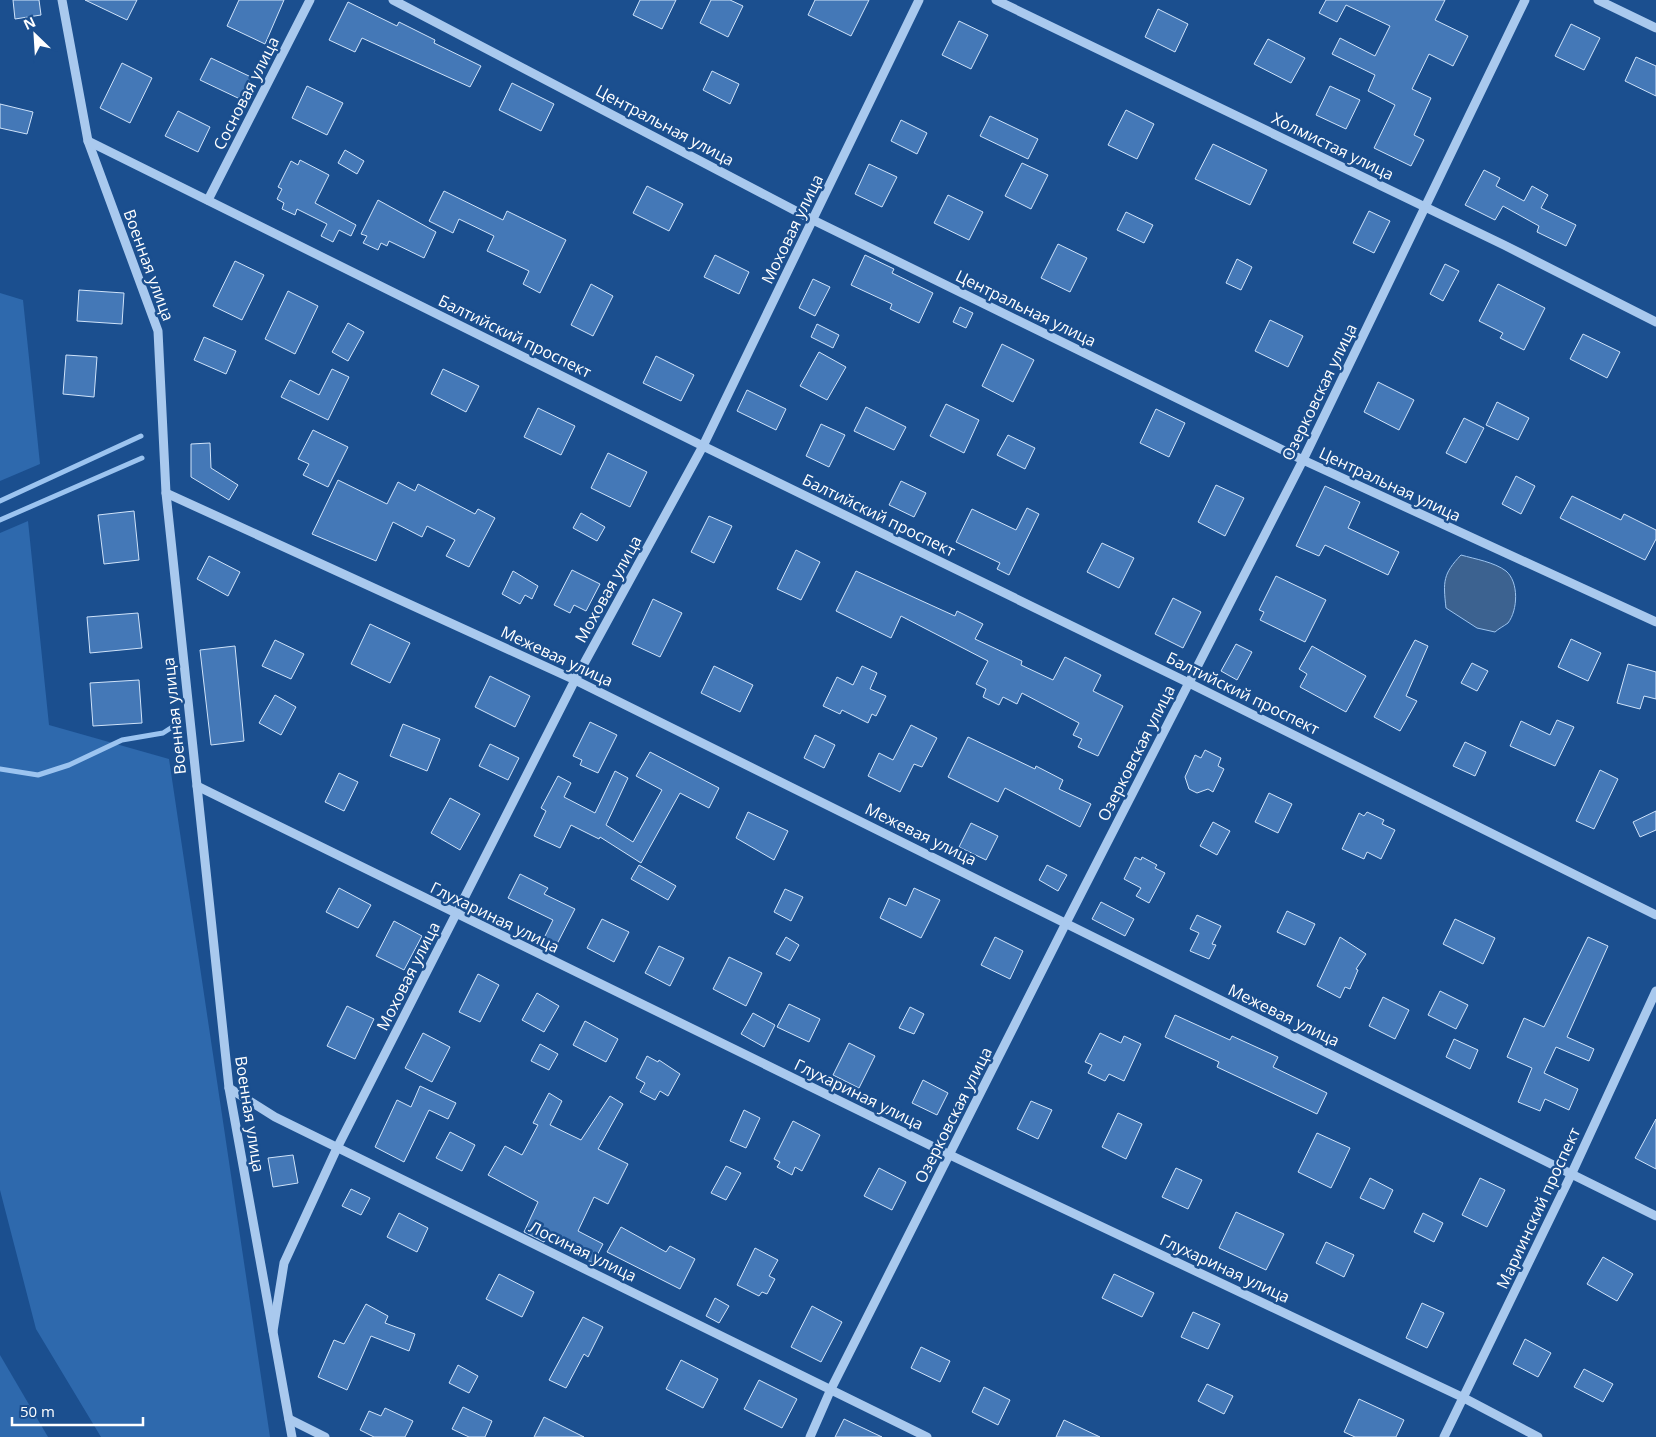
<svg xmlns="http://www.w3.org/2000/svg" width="1656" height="1437" font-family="'Open Sans',sans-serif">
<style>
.green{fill:#2e69ad}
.water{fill:#3c6290;stroke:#9cc4f0}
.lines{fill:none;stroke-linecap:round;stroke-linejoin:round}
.stream{stroke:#9cc4f0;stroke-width:5}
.building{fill:#4478b7;stroke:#cfe3fa}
.minor{stroke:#a9c9ee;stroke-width:9}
.labels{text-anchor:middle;stroke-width:5;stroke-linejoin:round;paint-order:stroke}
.street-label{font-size:16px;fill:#fff;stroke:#1b4f8f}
</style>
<rect width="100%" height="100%" fill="#1b4f8f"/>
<g class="green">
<path d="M0,293l23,7 17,164 -40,17z"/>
<path d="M28,521l21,204 120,34 101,678h-169l-65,-108 -36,-139v-657z"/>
<path d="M0,1355l48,82h-48z"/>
</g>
<path class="water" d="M1461,555c14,4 33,7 45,16 13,11 12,39 2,52 -4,3 -10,6 -13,9l-18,-4 -31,-20c-3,-27 -3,-34 15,-53z"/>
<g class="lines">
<g class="stream">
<path d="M0,501l141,-65"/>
<path d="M0,520l142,-62"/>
<path d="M0,769l38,6 31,-10 53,-25 41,-7 14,-9"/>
</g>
</g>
<g class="building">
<path d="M13,0h26l2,15 -26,4z"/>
<path d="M85,0h52l-10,20z"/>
<path d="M239,0h45l-19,44 -38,-18z"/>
<path d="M640,0h36l-14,29 -29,-14z"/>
<path d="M711,0h19l13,6 -15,31 -28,-14z"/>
<path d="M815,0h54l-18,36 -43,-21z"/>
<path d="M1326,0h119l-10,20 33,16 -15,30 -24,-12 -17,35 19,9 -17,37 10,5 -13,26 -37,-18 21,-43 -27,-14 7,-16 -43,-21 8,-16 35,18 15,-30 -44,-21 -9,17 -18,-9z"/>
<path d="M348,2l49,24 2,-4 36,18 -1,3 47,23 -11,21 -108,-49 -7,14 -26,-12z"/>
<path d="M1158,9l30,15 -13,28 -30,-15z"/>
<path d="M959,21l29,14 -17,34 -29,-14z"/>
<path d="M1571,24l29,14 -16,32 -29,-14z"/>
<path d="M1268,39l37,19 -14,25 -37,-19z"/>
<path d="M1636,57l20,9v30l-31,-15z"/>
<path d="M211,58l40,19 -11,22 -40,-19z"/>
<path d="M122,63l30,15 -22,45 -30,-15z"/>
<path d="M712,71l27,13 -9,20 -27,-14z"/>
<path d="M512,83l42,21 -13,27 -42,-21z"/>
<path d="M307,86l36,17 -16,32 -35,-17z"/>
<path d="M1330,86l30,14 -14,29 -30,-14z"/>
<path d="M0,104l33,8 -6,22 -27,-6z"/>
<path d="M1126,110l28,14 -17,35 -29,-14z"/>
<path d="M178,111l32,16 -12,25 -33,-16z"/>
<path d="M990,116l48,23 -10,20 -48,-23z"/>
<path d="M901,120l26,13 -10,21 -26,-13z"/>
<path d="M1213,144l54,26 -17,35 -55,-26z"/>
<path d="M345,150l19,11 -7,13 -19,-11z"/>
<path d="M300,160l29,15 -14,28 41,22 -5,11 -12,-6 -6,12 -12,-6 6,-12 -30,-15 -2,6 -13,-6 2,-6 -7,-4 5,-10 -4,-2 13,-26 7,4z"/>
<path d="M1022,163l26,12 -17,34 -26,-13z"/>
<path d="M869,164l28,13 -15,30 -27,-13z"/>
<path d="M1484,170l16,8 -4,8 28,15 8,-15 16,9 -7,13 35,17 -10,21 -29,-14 2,-6 -36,-20 -8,14 -30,-15z"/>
<path d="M647,186l36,18 -14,27 -36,-18z"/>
<path d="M444,191l59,29 4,-9 59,29 -26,53 -17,-9 6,-13 -42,-20 7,-15 -35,-17 -6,14 -24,-12z"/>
<path d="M948,195l35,17 -14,28 -35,-17z"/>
<path d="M378,200l58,32 -12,26 -35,-17 -2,5 -6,-3 -3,7 -15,-7 4,-7 -6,-2z"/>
<path d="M1369,211l21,10 -16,32 -21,-10z"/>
<path d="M1126,212l27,13 -9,18 -27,-13z"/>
<path d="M1058,244l29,14 -17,34 -29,-14z"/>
<path d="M715,255l34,17 -10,22 -35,-17z"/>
<path d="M865,255l29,14 -2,4 41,20 -14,30 -29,-14 2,-5 -41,-19z"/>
<path d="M1237,259l15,8 -11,23 -15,-7z"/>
<path d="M235,261l29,14 -22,45 -29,-14z"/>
<path d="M1445,264l14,7 -16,30 -13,-7z"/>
<path d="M813,279l17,8 -15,29 -16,-8z"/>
<path d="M591,284l22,12 -20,40 -22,-11z"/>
<path d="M1498,284l47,24 -21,42 -24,-12 3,-5 -24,-12z"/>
<path d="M79,290l45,3 -2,31 -45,-3z"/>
<path d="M288,291l30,15 -23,48 -30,-15z"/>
<path d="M960,307l13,6 -7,15 -13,-6z"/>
<path d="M1270,320l33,16 -15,31 -33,-16z"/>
<path d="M348,323l16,9 -16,29 -16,-9z"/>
<path d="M817,324l22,11 -6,13 -22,-11z"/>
<path d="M1583,334l37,18 -13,26 -37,-19z"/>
<path d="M204,337l32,14 -10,23 -32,-14z"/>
<path d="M1002,344l32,16 -21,42 -31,-16z"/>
<path d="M819,352l27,15 -19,33 -27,-14z"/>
<path d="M66,355l31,2 -3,40 -31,-3z"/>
<path d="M656,356l38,19 -13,26 -38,-18z"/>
<path d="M332,369l17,8 -21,43 -47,-23 9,-17 29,15z"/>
<path d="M443,369l36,17 -13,26 -35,-18z"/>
<path d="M1378,382l36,18 -15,30 -35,-18z"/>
<path d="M747,390l39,19 -10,21 -39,-19z"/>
<path d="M1497,402l32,16 -11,22 -32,-15z"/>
<path d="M946,404l33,16 -15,33 -34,-17z"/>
<path d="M866,407l40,20 -12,23 -40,-19z"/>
<path d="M538,408l37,18 -14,29 -37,-18z"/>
<path d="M1156,409l29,14 -16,34 -29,-14z"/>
<path d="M1464,418l20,10 -18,35 -20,-10z"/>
<path d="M821,424l24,11 -16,32 -23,-11z"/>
<path d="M313,430l35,17 -20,40 -25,-12 6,-11 -11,-5z"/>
<path d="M1008,435l27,13 -10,21 -28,-14z"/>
<path d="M210,443l1,25 27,17 -9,15 -38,-23v-33z"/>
<path d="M608,453l39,19 -17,35 -39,-19z"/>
<path d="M1516,476l19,10 -14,28 -19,-10z"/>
<path d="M338,480l49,24 11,-22 17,9 3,-7 57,30 3,-5 17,9 -26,49 -23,-11 9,-16 -28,-14 -5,11 -29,-15 -17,39 -64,-27z"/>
<path d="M901,481l25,12 -12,24 -25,-12z"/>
<path d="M1216,485l28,13 -19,38 -27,-14z"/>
<path d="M1325,486l35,16 -12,26 51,24 -11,23 -63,-30 -6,11 -23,-10z"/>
<path d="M1572,496l49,24 3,-6 32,16v9l-11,21 -85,-42z"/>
<path d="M1027,508l12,6 -30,61 -12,-6 3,-6 -44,-21 16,-33 44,21z"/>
<path d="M134,511l5,49 -35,4 -6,-49z"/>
<path d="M581,513l24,14 -8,14 -24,-13z"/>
<path d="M709,516l23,10 -18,37 -23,-11z"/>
<path d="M1102,543l32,15 -15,30 -32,-16z"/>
<path d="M796,550l24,12 -19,38 -24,-11z"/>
<path d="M209,556l31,16 -12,24 -31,-17z"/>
<path d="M572,570l28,14 -14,27 -12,-6 -4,8 -16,-8z"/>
<path d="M513,571l25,15 -6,13 -7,-4 -5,9 -18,-10z"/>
<path d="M856,571l99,45 2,-5 26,13 -8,15 47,22 -1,4 32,15 12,-23 36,18 -8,16 30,15 -25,50 -20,-9 4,-8 -9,-4 6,-12 -57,-30 -5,11 -14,-7 -4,8 -16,-8 3,-8 -10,-5 12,-23 -87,-45 -10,22 -55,-27z"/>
<path d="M1276,576l50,24 -21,42 -45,-22 4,-8 -5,-2z"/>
<path d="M1173,598l28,14 -18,36 -28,-14z"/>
<path d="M653,599l29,14 -22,44 -28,-13z"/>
<path d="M138,613l4,35 -52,5 -3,-36z"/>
<path d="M370,624l40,19 -20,40 -39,-19z"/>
<path d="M1571,639l30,14 -13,28 -30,-14z"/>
<path d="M275,640l29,14 -13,25 -29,-13z"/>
<path d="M1415,640l13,6 -22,50 11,5 -17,30 -26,-14z"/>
<path d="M1236,644l16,8 -15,28 -16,-9z"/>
<path d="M235,646l9,95 -33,4 -11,-95z"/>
<path d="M1312,646l54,30 -20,36 -46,-25 7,-13 -8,-5z"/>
<path d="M1472,663l16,8 -11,20 -16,-8z"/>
<path d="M1628,664l28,8v27l-12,-3 -4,13 -23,-6z"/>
<path d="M714,666l39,19 -13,27 -39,-19z"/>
<path d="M862,666l15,7 -7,16 16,7 -10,20 -4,-2 -4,9 -26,-13 -2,4 -17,-8 14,-29 16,8z"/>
<path d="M490,676l40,20 -15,31 -40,-20z"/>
<path d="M139,680l3,43 -49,3 -3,-43z"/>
<path d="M275,695l21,12 -15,28 -22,-12z"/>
<path d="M1557,720l17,7 -19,39 -45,-20 11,-25 29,14z"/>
<path d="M590,722l27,13 -19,38 -18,-8 2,-5 -9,-4z"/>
<path d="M403,724l37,15 -13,32 -37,-15z"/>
<path d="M911,725l26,13 -15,29 -8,-3 -14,28 -32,-16 11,-23 14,7z"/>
<path d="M815,735l20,10 -11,23 -20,-10z"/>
<path d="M968,737l67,32 1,-3 27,14 -4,9 32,15 -11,23 -75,-39 -7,14 -50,-25z"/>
<path d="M1465,742l21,10 -11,24 -22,-10z"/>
<path d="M490,744l29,14 -11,22 -29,-14z"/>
<path d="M1205,750l16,8 -3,8 6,3 -11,23 -5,-3 -11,4 -8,-4 -4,-12 10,-22 6,3z"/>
<path d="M650,752l69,36 -10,20 -29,-15 -39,70 -41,-26 -1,2 -28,-14 -11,23 -26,-12 12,-25 -5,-3 17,-32 13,7 -7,14 31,16 20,-42 13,7 -22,47 27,17 29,-52 -26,-14z"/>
<path d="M1600,770l18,9 -24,50 -18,-8z"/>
<path d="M339,773l19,9 -14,29 -19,-9z"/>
<path d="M1269,793l23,11 -14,29 -23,-11z"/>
<path d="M450,798l30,16 -20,36 -29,-17z"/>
<path d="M1656,811v19l-16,7 -7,-15z"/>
<path d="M748,812l40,19 -14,29 -38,-22z"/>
<path d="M1367,812l17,8 -2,4 13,6 -14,29 -14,-7 -3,7 -22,-10 17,-36 5,3z"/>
<path d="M1213,822l17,9 -13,24 -17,-9z"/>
<path d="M971,823l27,13 -12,24 -27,-13z"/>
<path d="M1135,857l6,3 1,-3 15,8 -2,3 10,5 -16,30 -13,-7 5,-8 -17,-9z"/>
<path d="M639,865l37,21 -8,14 -37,-21z"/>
<path d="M1047,865l20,10 -9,16 -19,-11z"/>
<path d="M520,874l28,14 -4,6 31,15 -18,35 -13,-6 9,-18 -45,-22z"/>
<path d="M339,888l32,17 -13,23 -32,-16z"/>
<path d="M914,888l26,12 -19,38 -41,-20 9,-20 17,8z"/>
<path d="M785,889l18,8 -12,24 -17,-9z"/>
<path d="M1101,902l33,17 -9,17 -33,-17z"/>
<path d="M1287,911l28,13 -10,21 -28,-13z"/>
<path d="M1197,915l24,11 -9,18 4,1 -7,14 -19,-8 9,-18 -9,-4z"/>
<path d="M602,919l27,13 -15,30 -27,-14z"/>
<path d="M1455,919l40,19 -12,26 -40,-20z"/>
<path d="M394,921l28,15 -18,34 -28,-14z"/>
<path d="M786,937l13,8 -9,16 -14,-7z"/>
<path d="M995,937l28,14 -13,28 -29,-14z"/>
<path d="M1340,937l26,17 -10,15 2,1 -8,19 -5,-2 -5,11 -23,-12z"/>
<path d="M1588,937l20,9 -41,91 27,12 -5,12 -33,-14 -12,26 34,16 -9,21 -24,-11 -5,12 -22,-9 14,-34 -25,-11 17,-39 20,9z"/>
<path d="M659,946l25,12 -14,28 -25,-13z"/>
<path d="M729,957l33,16 -16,33 -33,-17z"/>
<path d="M478,974l21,11 -19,37 -21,-10z"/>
<path d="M1440,991l28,14 -12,24 -28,-14z"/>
<path d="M537,993l22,13 -15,26 -22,-12z"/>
<path d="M1383,997l26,13 -14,29 -26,-13z"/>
<path d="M789,1004l31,15 -11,23 -32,-15z"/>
<path d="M347,1006l27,13 -19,40 -28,-13z"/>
<path d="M910,1007l14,7 -10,20 -15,-6z"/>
<path d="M753,1013l22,12 -11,22 -23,-13z"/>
<path d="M1175,1015l55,25 2,-4 46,21 -5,10 54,26 -10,21 -100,-47 2,-5 -54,-25z"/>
<path d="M585,1021l33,18 -12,23 -33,-17z"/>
<path d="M423,1033l27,14 -18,35 -27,-14z"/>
<path d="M1100,1033l21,10 3,-7 17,8 -17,37 -15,-7 -4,7 -17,-8 4,-8 -7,-3z"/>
<path d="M1454,1039l24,11 -8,19 -24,-12z"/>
<path d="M849,1043l26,13 -16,32 -26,-13z"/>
<path d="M540,1044l18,10 -9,16 -18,-9z"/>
<path d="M647,1056l11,6 1,-2 21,14 -12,22 -8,-5 -5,9 -15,-8 5,-9 -9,-5z"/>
<path d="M923,1080l25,13 -11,22 -25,-12z"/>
<path d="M420,1086l36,17 -8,16 -19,-9 -25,52 -29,-15 22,-47 14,7z"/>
<path d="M549,1093l13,8 -12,24 31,15 29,-44 13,8 -25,45 30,15 -20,40 -14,-7 -16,34 25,13 -10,19 -20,-10 3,-6 -28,-14 -4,9 -20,-10 14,-30 -50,-27 17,-29 17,9 16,-30 -5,-2z"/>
<path d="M1031,1101l21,9 -14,29 -21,-10z"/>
<path d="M744,1110l16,8 -14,30 -16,-7z"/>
<path d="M1118,1113l24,11 -16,35 -24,-12z"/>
<path d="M1656,1119v50l-21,-11z"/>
<path d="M793,1121l27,14 -18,36 -7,-4 -3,8 -15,-8 3,-5 -6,-3z"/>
<path d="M450,1132l25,13 -13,26 -26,-13z"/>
<path d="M1317,1133l33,15 -19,40 -33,-16z"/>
<path d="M293,1155l5,28 -25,4 -5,-29z"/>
<path d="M726,1166l15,7 -15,27 -15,-7z"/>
<path d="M879,1168l27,14 -14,28 -28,-14z"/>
<path d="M1176,1168l26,12 -14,29 -26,-12z"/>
<path d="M1370,1178l23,12 -9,19 -24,-11z"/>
<path d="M1480,1178l25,12 -18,37 -25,-12z"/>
<path d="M351,1189l19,9 -9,17 -19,-9z"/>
<path d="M1236,1212l48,22 -18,36 -47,-22z"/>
<path d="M399,1213l29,15 -11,24 -30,-15z"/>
<path d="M1423,1213l20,10 -9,19 -20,-10z"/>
<path d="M621,1227l45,25 4,-6 25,13 -15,30 -73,-37z"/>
<path d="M1326,1242l28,13 -10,22 -28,-14z"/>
<path d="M755,1248l23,12 -9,16 6,3 -8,15 -5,-2 -3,4 -22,-11z"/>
<path d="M1603,1257l30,17 -16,27 -30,-17z"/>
<path d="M499,1274l35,18 -12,25 -36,-18z"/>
<path d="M1114,1274l40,19 -12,24 -40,-19z"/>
<path d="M715,1298l14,8 -10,17 -13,-7z"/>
<path d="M1422,1303l22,10 -17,35 -21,-10z"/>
<path d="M366,1304l22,12 -3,7 30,11 -6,17 -38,-15 -24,54 -29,-13 16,-37 10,4z"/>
<path d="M812,1306l30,16 -21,40 -30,-15z"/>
<path d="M1193,1312l27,12 -12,25 -27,-12z"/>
<path d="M583,1317l20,10 -15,30 -4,-3 -18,34 -17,-8z"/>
<path d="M1525,1339l26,14 -13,24 -25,-13z"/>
<path d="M921,1347l29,14 -10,21 -29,-14z"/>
<path d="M681,1360l37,19 -15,29 -37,-19z"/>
<path d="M458,1365l20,11 -9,17 -20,-10z"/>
<path d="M1584,1369l29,15 -10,18 -29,-15z"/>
<path d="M759,1380l38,19 -15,29 -38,-19z"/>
<path d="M1207,1384l26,12 -9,18 -26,-13z"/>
<path d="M984,1387l26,13 -12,25 -26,-13z"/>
<path d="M1359,1399l45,21 -8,17h-41l-11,-5z"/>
<path d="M463,1407l29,14 -7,16h-16l-17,-8z"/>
<path d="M385,1408l28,13 -8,16h-31l-14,-7 9,-19 12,5z"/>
<path d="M544,1417l40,20h-50z"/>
<path d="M844,1419l38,18h-47z"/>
<path d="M1064,1420l36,17h-44z"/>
</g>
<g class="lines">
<g class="minor">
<path d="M62,0l26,141 70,190 8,162 63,595 63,349"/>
<path d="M393,0l420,220 490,240 353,162"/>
<path d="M996,0l508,245 152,77"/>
<path d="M1598,0l58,28"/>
<path d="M88,141l615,305 486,237 467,232"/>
<path d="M208,200l102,-200"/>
<path d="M166,493l409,187 1081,536"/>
<path d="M197,786l753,369 514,243 74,39"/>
<path d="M229,1088l46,29 652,320"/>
<path d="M273,1331l11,-68 53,-115 238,-468 128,-234 216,-446"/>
<path d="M289,1419l36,18"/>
<path d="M810,1437l21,-48 235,-466 237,-463 222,-460"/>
<path d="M1444,1437l127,-262 85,-184"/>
</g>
</g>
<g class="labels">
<g class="street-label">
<text transform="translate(246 93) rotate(-63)" y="6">Сосновая улица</text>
<text transform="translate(665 125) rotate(28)" y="6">Центральная улица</text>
<text transform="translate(1333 146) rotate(26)" y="6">Холмистая улица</text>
<text transform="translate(792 229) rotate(-64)" y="6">Моховая улица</text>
<text transform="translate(149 265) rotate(70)" y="6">Военная улица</text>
<text transform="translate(1026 308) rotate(26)" y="6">Центральная улица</text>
<text transform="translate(515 336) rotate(26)" y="6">Балтийский проспект</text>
<text transform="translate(1319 392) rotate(-64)" y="6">Озерковская улица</text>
<text transform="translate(1390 484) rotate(25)" y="6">Центральная улица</text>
<text transform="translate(879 515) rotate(26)" y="6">Балтийский проспект</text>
<text transform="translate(608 589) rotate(-61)" y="6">Моховая улица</text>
<text transform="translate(557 656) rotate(25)" y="6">Межевая улица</text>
<text transform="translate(1243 693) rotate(26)" y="6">Балтийский проспект</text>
<text transform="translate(174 716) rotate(-96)" y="6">Военная улица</text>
<text transform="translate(1136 753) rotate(-63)" y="6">Озерковская улица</text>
<text transform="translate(921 834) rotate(26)" y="6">Межевая улица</text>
<text transform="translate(495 917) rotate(26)" y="6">Глухариная улица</text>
<text transform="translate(408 976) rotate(-63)" y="6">Моховая улица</text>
<text transform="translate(1284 1015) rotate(26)" y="6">Межевая улица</text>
<text transform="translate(859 1094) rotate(26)" y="6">Глухариная улица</text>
<text transform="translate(250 1114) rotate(81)" y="6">Военная улица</text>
<text transform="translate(953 1115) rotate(-63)" y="6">Озерковская улица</text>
<text transform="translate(1538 1208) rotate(-65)" y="6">Мариинский проспект</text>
<text transform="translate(583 1251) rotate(26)" y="6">Лосиная улица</text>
<text transform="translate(1225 1268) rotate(25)" y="6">Глухариная улица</text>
</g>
</g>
<g transform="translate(35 35) rotate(335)" stroke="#1b4f8f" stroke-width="4" paint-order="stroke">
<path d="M0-4L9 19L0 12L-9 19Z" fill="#ffffff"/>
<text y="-8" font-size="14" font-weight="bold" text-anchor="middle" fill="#ffffff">N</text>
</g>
<path d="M12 1417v8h131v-8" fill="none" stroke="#ffffff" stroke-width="2.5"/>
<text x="20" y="1417" font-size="15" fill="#ffffff" stroke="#1b4f8f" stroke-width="4" paint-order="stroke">50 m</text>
</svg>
